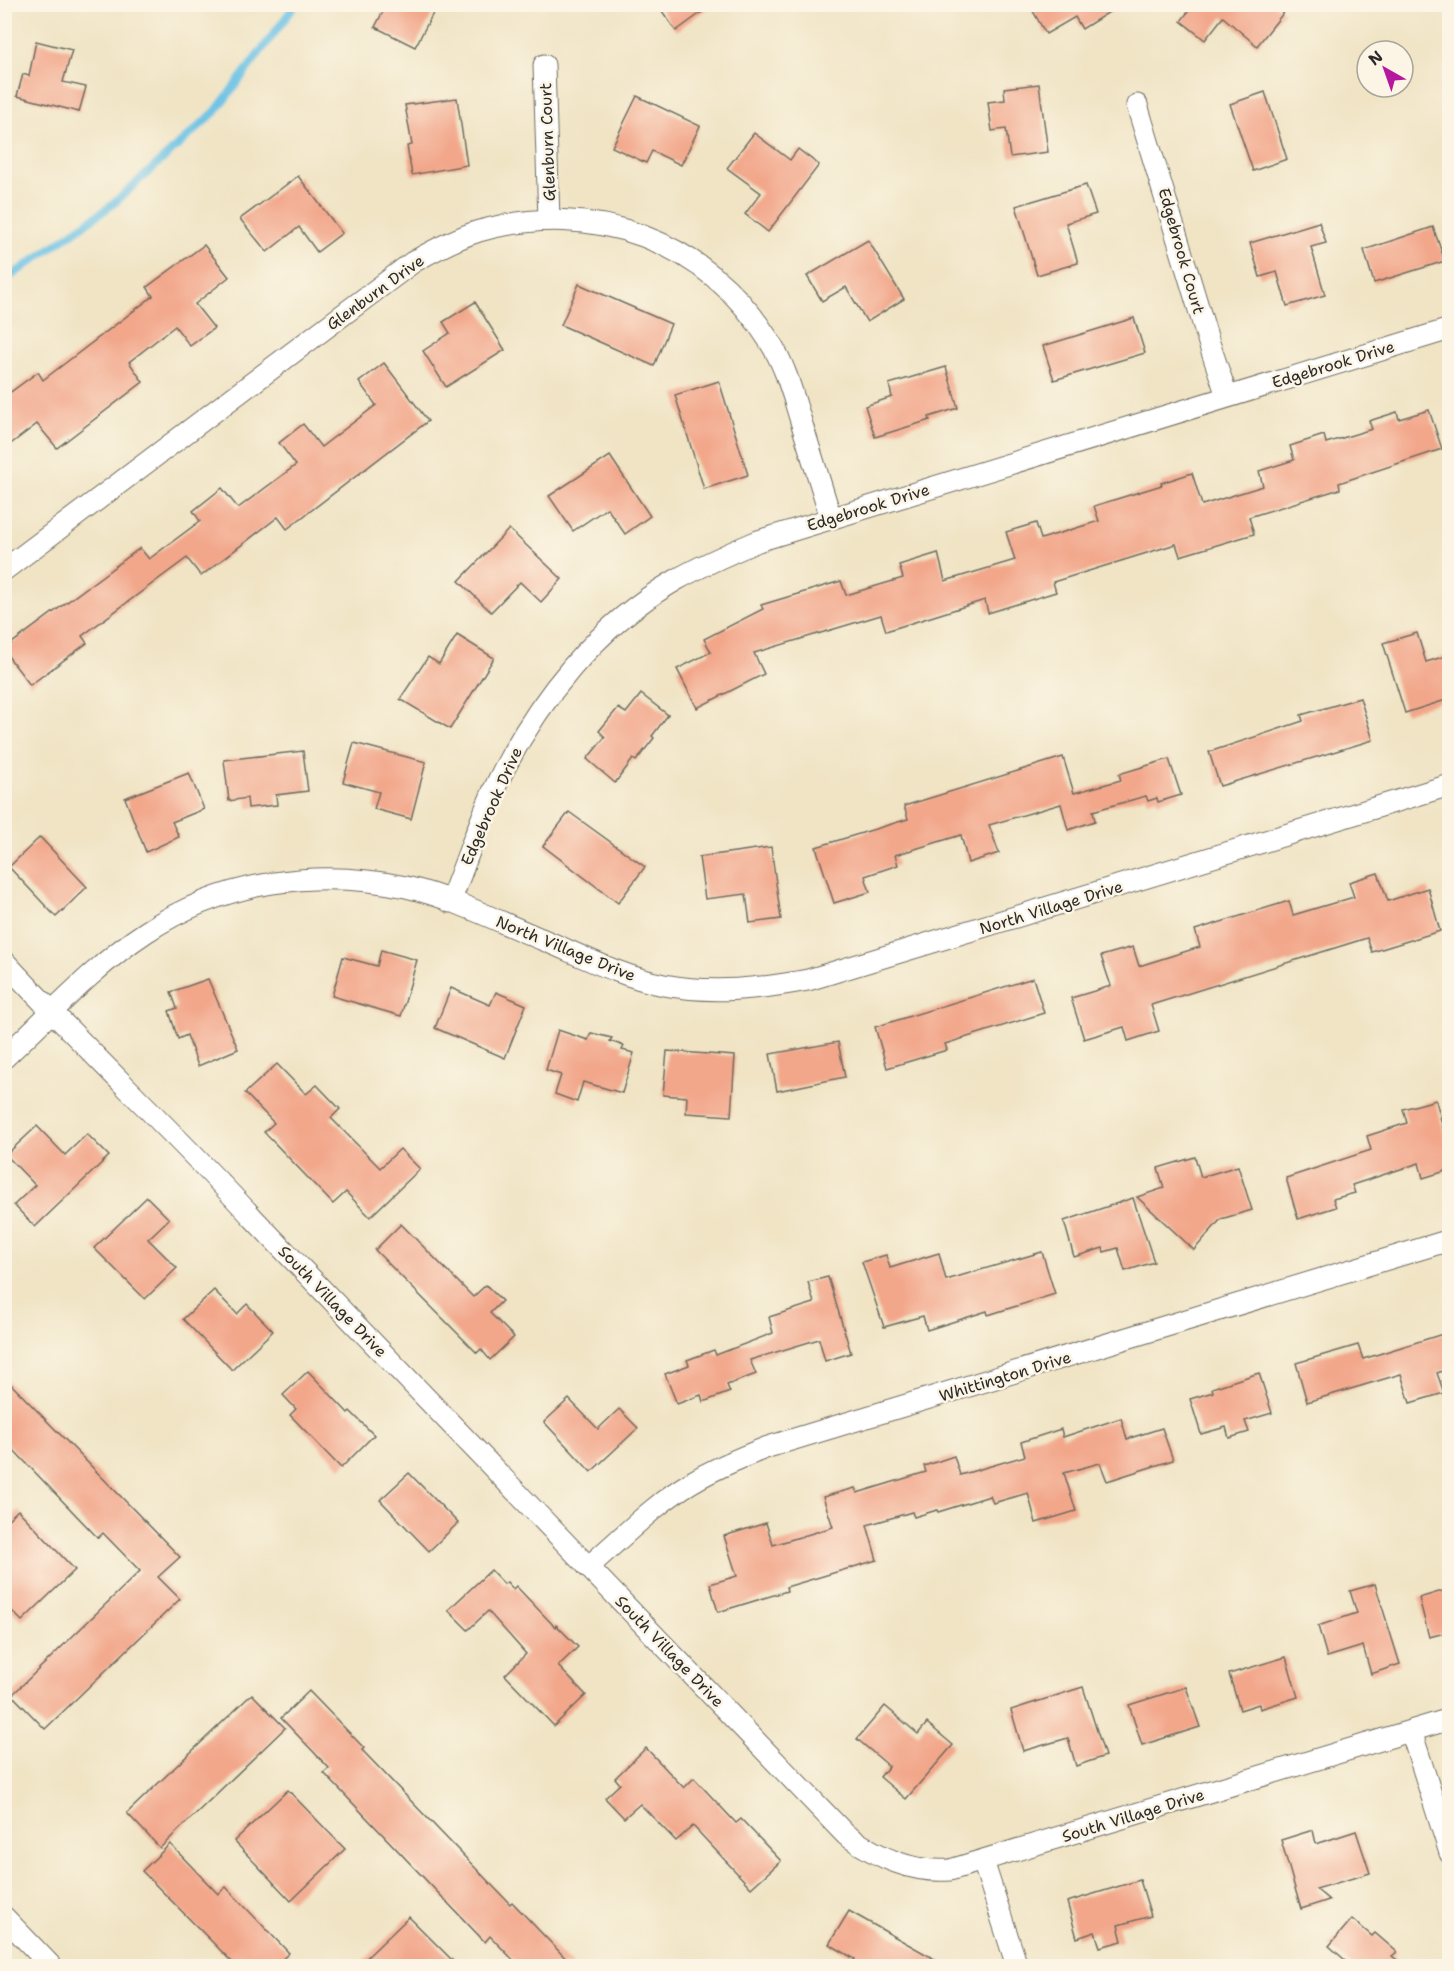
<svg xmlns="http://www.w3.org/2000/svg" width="1454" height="1971" font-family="'Shantell Sans',sans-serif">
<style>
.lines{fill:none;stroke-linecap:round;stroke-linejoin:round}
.stream{stroke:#67c1e5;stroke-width:8}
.building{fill:#f2a78b}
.minor-casing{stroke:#706c61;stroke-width:23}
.minor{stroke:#fff;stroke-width:21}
.labels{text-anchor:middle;stroke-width:5;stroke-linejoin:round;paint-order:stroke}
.street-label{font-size:16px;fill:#2b2b2b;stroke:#fcf5e5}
</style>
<rect width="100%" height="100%" fill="#fcf5e5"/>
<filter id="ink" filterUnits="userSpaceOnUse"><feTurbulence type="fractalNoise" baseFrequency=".0167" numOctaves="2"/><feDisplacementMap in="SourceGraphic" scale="12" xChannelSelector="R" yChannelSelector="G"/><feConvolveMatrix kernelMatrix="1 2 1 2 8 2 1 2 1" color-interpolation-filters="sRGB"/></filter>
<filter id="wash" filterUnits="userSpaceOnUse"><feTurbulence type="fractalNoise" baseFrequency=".008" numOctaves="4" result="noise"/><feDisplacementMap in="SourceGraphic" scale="24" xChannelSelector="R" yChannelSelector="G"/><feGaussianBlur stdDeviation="1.35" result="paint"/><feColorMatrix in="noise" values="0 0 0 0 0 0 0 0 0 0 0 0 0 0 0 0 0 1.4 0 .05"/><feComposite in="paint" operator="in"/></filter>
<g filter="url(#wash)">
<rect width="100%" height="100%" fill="#f0e4c5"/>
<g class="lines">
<path class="stream" d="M4,281l108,-76 104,-94 80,-107"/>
</g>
<g id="blocks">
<g class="building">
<path d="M387,4h51l-23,43 -40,-20z"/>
<path d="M657,4h56l-37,27z"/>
<path d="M1029,4h93l-40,25 -7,-12 -29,17z"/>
<path d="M1194,4h81l9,8 -27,34 -34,-29 -18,23 -24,-19z"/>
<path d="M36,41l36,9 -9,32 23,5 -7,25 -62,-16 6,-22 6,2z"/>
<path d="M1039,84l9,68 -38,5 -4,-28 -14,2 -4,-29 17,-2 -1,-12z"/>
<path d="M1265,92l22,67 -34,12 -23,-67z"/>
<path d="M637,96l63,30 -19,39 -29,-14 -6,12 -34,-16z"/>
<path d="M457,98l10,67 -55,10 -5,-29 5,-1 -7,-40z"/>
<path d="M754,133l36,27 8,-11 21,16 -51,67 -23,-18 16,-21 -34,-25z"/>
<path d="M298,176l44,57 -25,19 -18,-25 -32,25 -27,-33z"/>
<path d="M1086,185l10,29 -30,9 12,40 -41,12 -21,-69z"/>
<path d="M1319,222l7,21 -15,4 14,48 -38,11 -10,-34 -17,5 -10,-34z"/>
<path d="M1433,227l12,34 -71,22 -10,-33z"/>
<path d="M868,240l36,59 -37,23 -21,-35 -24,14 -15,-25z"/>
<path d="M204,245l25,32 -34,27 19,24 -24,18 -15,-20 -46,36 14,20 -86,66 -20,-24 -33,25v-52l34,-25 5,8 110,-84 -6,-9z"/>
<path d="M579,284l92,40 -17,42 -93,-41z"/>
<path d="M475,302l30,48 -59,37 -23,-36 27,-18 -7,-11z"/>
<path d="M1134,318l11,35 -91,27 -11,-34z"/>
<path d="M384,363l44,58 -141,108 -9,-12 -77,59 -14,-18 -105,78 5,7 -57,42 -26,-34v-2l136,-101 9,11 51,-38 -7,-10 29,-23 16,20 58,-43 -17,-22 24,-19 18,23 55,-42 -17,-23z"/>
<path d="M946,367l12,41 -29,9 1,3 -55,17 -10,-31 27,-9 -3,-13z"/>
<path d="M719,381l29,94 -44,14 -29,-94z"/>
<path d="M1429,410l13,39 -103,34 1,6 -91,28 5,17 -74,22 -4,-12 -123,38 3,10 -68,21 -3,-13 -99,31 -5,-16 -127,38 10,21 -67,34 -20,-39 34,-17 -7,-13 59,-30 -2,-4 80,-24 5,14 57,-17 -4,-13 39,-12 7,28 70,-21 -9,-28 30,-9 5,16 58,-18 -5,-15 68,-21 -1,-2 31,-10 10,32 61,-19 -4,-15 35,-11 -4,-14 34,-11 2,8 46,-14 -3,-8 28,-9 2,7z"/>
<path d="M610,456l40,60 -25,18 -18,-26 -34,23 -24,-35z"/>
<path d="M509,529l53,50 -21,23 -21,-20 -29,30 -32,-31z"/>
<path d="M1417,633l9,29 23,-7v44l-44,14 -22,-70z"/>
<path d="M457,635l37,23 -44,71 -50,-30 28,-42 11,7z"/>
<path d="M641,694l27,21 -16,21 2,2 -18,23 -3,-2 -18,24 -28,-24 18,-22 -6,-6 19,-23 8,5z"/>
<path d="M1360,698l13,42 -153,46 -11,-34 94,-31 -2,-6z"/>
<path d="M354,743l72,19 -15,57 -37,-10 5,-17 -36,-10z"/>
<path d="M303,751l5,40 -32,4 1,10 -29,3 -1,-10 -18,3 -5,-41z"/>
<path d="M1063,757l11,36 47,-13 -2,-6 50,-15 12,36 -23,7 -1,-4 -9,3 -2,-5 -53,15 2,10 -27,9 -7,-26 -72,21 10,28 -31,10 -7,-28 -66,20 3,10 -33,11 5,16 -36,11 -18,-56 92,-28 -4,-13z"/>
<path d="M189,773l15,36 -32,13 7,15 -33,15 -21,-54z"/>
<path d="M569,812l76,55 -27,36 -75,-57z"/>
<path d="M40,837l47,50 -31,30 -47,-50z"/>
<path d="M771,847l10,72 -31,4 -4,-29 -41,5 -6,-42z"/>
<path d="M1378,873l10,28 40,-13 12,43 -68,21 -5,-14 -216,67 8,26 -31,10 -4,-14 -40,12 -13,-41 40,-12 -10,-30 32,-9 6,19 61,-19 -5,-17 94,-29 4,14 61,-18 -5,-15z"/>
<path d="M381,950l36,10 -16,56 -69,-20 11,-39 34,9z"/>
<path d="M1033,978l11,35 -99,31 2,6 -60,18 -12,-41z"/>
<path d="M208,979l30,70 -40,17 -11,-31 -9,4 -9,-28 8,-3 -6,-16z"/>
<path d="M451,988l39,17 6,-13 30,13 -21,53 -70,-30z"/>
<path d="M558,1030l30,10 3,-7 21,5 -2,3 14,5 -2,4 12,3 -12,40 -39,-11 -6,20 -22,-8 6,-19 -15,-5z"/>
<path d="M838,1042l7,35 -68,14 -7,-37z"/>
<path d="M667,1051l68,5 -4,60 -45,-3 1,-16 -24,-2z"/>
<path d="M277,1064l29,30 11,-9 23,24 -9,9 49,50 20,-19 20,20 -50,48 -24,-25 -13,12 -69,-72 10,-9 -29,-30z"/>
<path d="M1436,1100l13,52v18l-26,8 -4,-15 -67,22 3,8 -22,6 3,8 -38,12 -12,-41 85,-28 -4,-14 40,-13 -4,-14z"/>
<path d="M37,1126l28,29 22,-21 22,22 -74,71 -21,-22 21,-20 -29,-30z"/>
<path d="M1195,1157l6,20 37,-11 14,44 -31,9 -27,31 -57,-53 27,-9 -6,-20z"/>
<path d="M147,1197l22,22 -21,20 29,29 -32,31 -51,-51z"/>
<path d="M1133,1198l21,64 -29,9 -7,-23 -14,4 -1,-4 -29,9 -10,-36z"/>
<path d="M401,1224l72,73 13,-12 16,16 -12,12 24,24 -24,23 -9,-11 -4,4 -102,-103z"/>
<path d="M1042,1252l13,42 -67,21 -1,-4 -60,19 -4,-14 -39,11 -22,-65 24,-7 4,13 49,-15 7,27z"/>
<path d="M828,1277l23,76 -26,8 -6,-22 -69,21 6,14 -29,11 3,7 -27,10 -2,-7 -24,9 -12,-30 24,-9 -2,-5 27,-10 2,5 57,-22 -4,-16 45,-14 -6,-21z"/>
<path d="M214,1290l23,24 10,-10 26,27 -41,39 -49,-51z"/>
<path d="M1449,1332v37l-12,4 7,20 -34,10 -9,-29 -94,28 -11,-39 62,-18 5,14z"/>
<path d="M308,1371l40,42 2,-2 24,24 -33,33 -51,-53 6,-6 -13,-14z"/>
<path d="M1259,1373l13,40 -27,8 4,11 -20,6 -3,-11 -25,7 -11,-35 23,-7 -1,-4z"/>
<path d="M4,1377l176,180 -22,20 22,22 -135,130 -33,-34 128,-124 -37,-38 -5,5 -94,-98z"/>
<path d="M569,1399l29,30 21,-20 19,19 -47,44 -47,-50z"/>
<path d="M1121,1418l6,21 35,-11 11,32 -66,21 -7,-18 -36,10 12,38 -40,12 -8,-30 -35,10 -3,-7 -52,16 -1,-2 -23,7 -2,-5 -45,13 10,35 -91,27 1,4 -69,21 -8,-28 27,-8 -13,-40 42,-13 7,22 60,-18 -10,-30 32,-9 2,5 69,-21 -2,-6 30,-10 6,19 65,-19 -4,-14 40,-13 2,8z"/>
<path d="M409,1473l49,50 -29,28 -49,-51z"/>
<path d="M18,1510l57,60 -53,51 -18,-18v-80z"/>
<path d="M491,1570l13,14 3,-2 6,7 3,-3 39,41 1,-2 22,22 -20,19 28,29 -32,31 -49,-51 21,-21 -38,-43 -20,19 -20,-20z"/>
<path d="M1375,1584l25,80 -29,10 -8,-28 -36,11 -9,-31 39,-13 -7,-22z"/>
<path d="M1449,1589v43l-20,5 -10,-39z"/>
<path d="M1286,1657l12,40 -38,12 -1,-5 -19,6 -11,-36z"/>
<path d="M1083,1687l22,69 -29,10 -8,-28 -45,13 -12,-41z"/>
<path d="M1186,1687l14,40 -58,18 -13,-40z"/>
<path d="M309,1691l55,57 -2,2 148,154 2,-2 61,64h-54l-29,-30 -5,6 -161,-169 5,-5 -48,-50z"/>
<path d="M252,1694l33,34 -125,120 -33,-35z"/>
<path d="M885,1706l33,28 9,-11 26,22 -47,54 -26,-22 9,-11 -32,-27z"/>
<path d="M646,1748l38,40 10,-10 42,45 5,-4 40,42 -30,27 -58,-62 -17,15 -36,-37 -16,14 -19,-20 15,-14 -5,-6z"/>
<path d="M288,1790l57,59 -54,52 -57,-60z"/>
<path d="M1313,1830l3,14 40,-13 14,42 -54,16 13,11 -28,9 -20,-69z"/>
<path d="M170,1844l48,50 8,-7 63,66 -14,13h-39l-94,-95z"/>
<path d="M1140,1880l11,36 -33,9 4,16 -22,6 -5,-15 -18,6 -10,-36z"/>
<path d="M849,1911l98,55h-98l6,-7 -26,-15z"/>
<path d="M409,1917l49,49h-100l25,-24z"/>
<path d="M1352,1919l20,17 3,-3 22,19 -5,4 13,10h-53l-23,-20z"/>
</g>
</g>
</g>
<g filter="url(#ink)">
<use href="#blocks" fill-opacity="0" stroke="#706c61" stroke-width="1.5"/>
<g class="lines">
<defs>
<g id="minor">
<path d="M544,65l5,155"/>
<path d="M1137,105l72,238 18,53"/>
<path d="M4,570l409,-308c21,-12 43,-24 66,-31 114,-32 228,9 291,111 15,23 22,50 30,76 10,33 21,67 31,100"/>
<path d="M450,902c16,-40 29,-81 47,-119 40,-82 99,-157 179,-203 26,-15 54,-27 82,-39l692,-212"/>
<path d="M4,961c81,88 169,170 250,258l592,616c32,22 65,38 104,35l500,-151"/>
<path d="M4,1058c46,-43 90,-92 142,-126 77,-51 171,-64 260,-45 48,11 95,36 140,54 38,16 77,36 118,44 49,9 96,4 144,-5l642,-195"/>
<path d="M588,1567c34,-29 66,-63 104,-85 25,-15 50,-25 76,-35l682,-207"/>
<path d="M1411,1731l39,122"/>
<path d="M983,1861l34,105"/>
<path d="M4,1917l47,49"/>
</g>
</defs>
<use href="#minor" class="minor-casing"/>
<use href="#minor" class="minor"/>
</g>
</g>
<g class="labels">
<g class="street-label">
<text transform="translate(547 142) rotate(-92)" y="6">Glenburn Court</text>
<text transform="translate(1182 251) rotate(74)" y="6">Edgebrook Court</text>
<text transform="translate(375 292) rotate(-36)" y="6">Glenburn Drive</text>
<text transform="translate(1333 364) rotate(-17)" y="6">Edgebrook Drive</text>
<text transform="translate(868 507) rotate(-17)" y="6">Edgebrook Drive</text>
<text transform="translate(491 806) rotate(-66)" y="6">Edgebrook Drive</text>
<text transform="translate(1051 907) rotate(-17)" y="6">North Village Drive</text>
<text transform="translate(566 948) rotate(22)" y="6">North Village Drive</text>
<text transform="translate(333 1301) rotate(46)" y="6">South Village Drive</text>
<text transform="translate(1005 1376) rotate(-17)" y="6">Whittington Drive</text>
<text transform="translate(670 1651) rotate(46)" y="6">South Village Drive</text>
<text transform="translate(1133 1815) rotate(-17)" y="6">South Village Drive</text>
</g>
</g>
<rect width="1454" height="1971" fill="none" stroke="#fcf5e5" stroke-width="24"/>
<g transform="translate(1385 69) rotate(320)"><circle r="28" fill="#fcf5e5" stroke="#a8a49b" stroke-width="1.5"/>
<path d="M0-4.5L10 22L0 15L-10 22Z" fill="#b5179e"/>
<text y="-9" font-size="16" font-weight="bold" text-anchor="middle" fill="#2b2b2b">N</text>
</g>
</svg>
